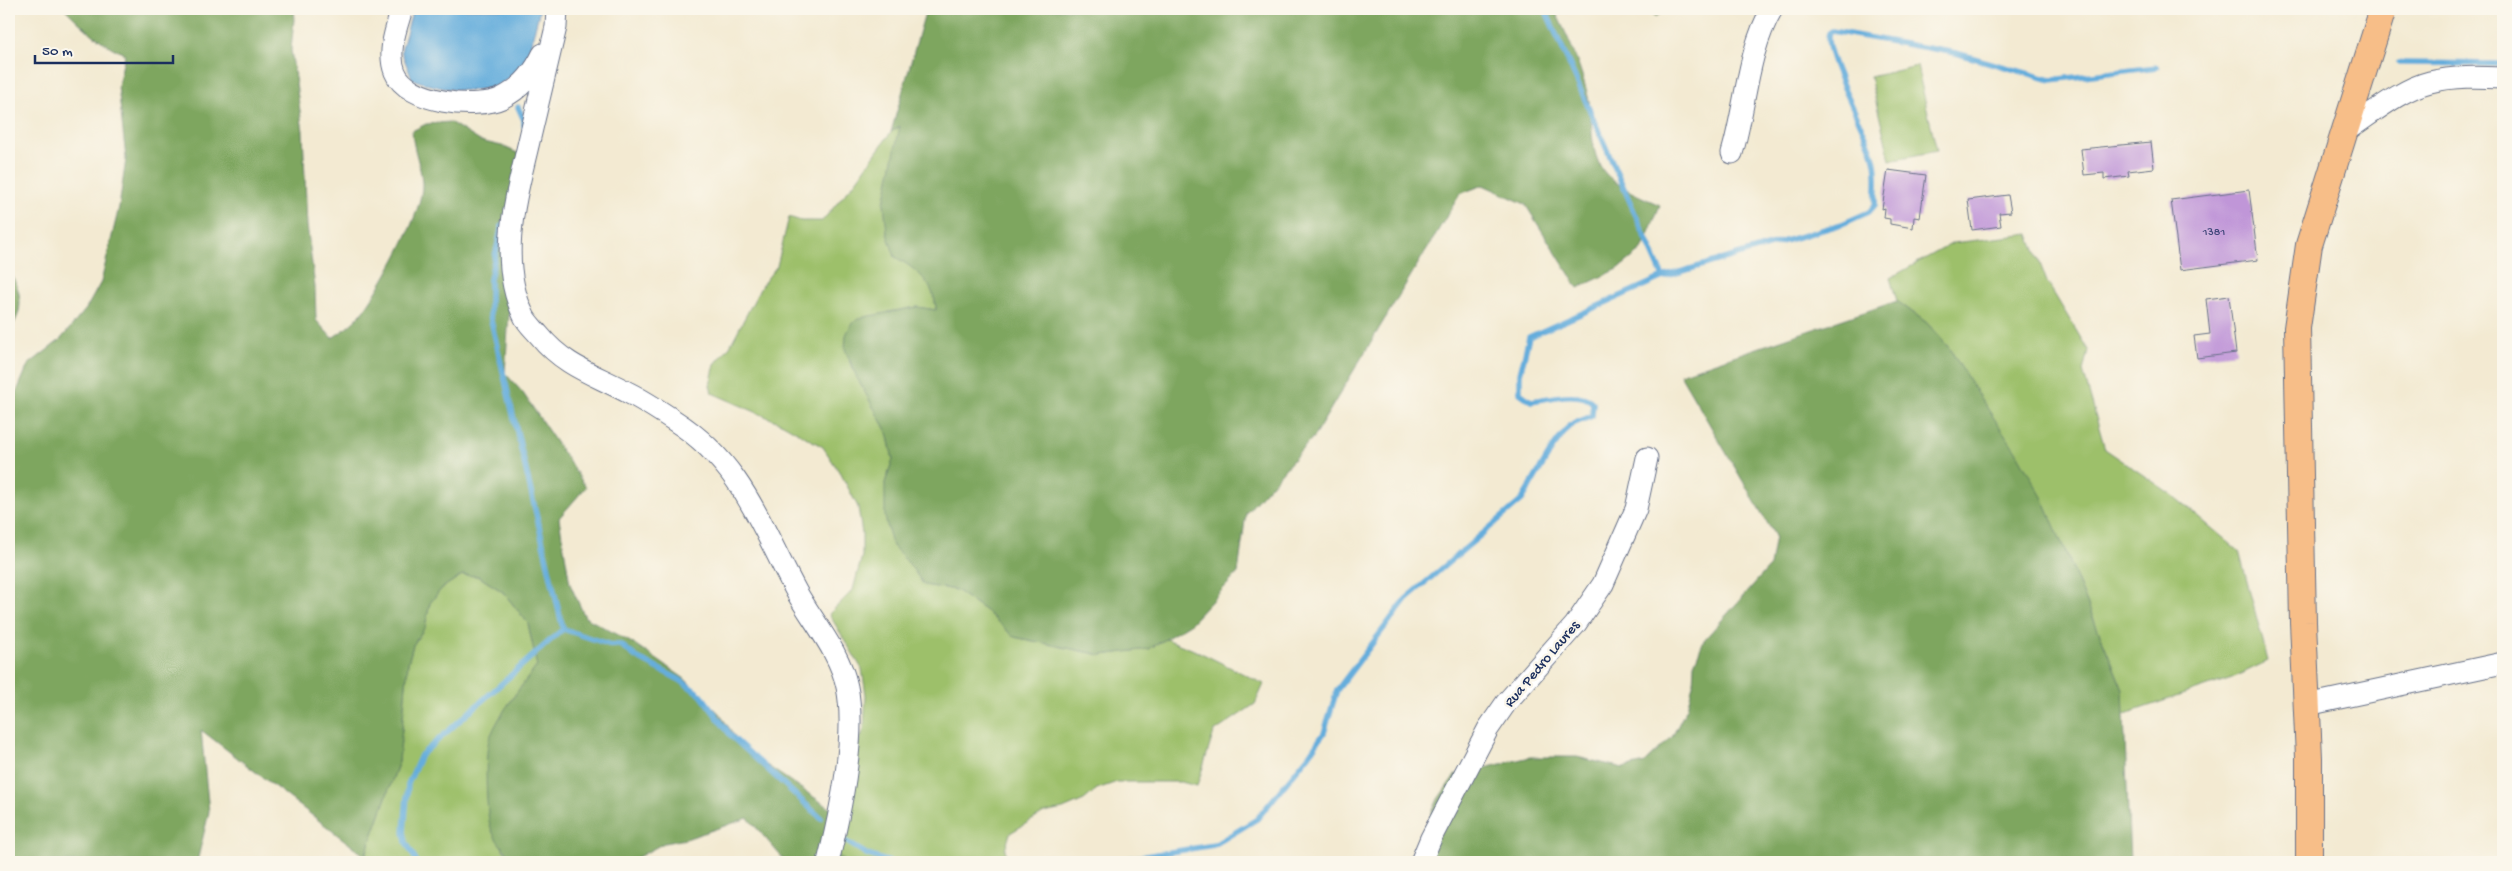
<svg xmlns="http://www.w3.org/2000/svg" width="2512" height="871" font-family="'Gochi Hand',sans-serif">
<style>
.green{fill:#9dc06a;stroke:#5c7864}
.forest{fill:#7ea65e;stroke:#4c6a5e}
.water{fill:#65addc;stroke:#406e9d}
.lines{fill:none;stroke-linecap:round;stroke-linejoin:round}
.stream{stroke:#65addc;stroke-width:5.5}
.building{fill:#c096d8}
.minor-casing{stroke:#677087;stroke-width:23}
.major-casing{stroke:#677087;stroke-width:28}
.minor{stroke:#fff;stroke-width:21}
.major{stroke:#f7be88;stroke-width:26}
.labels{text-anchor:middle;stroke-width:5;stroke-linejoin:round;paint-order:stroke}
.number-label{font-size:12px;fill:#44497c}
.street-label{font-size:15px;fill:#1b2f5e;stroke:#fbf7ec}
</style>
<rect width="100%" height="100%" fill="#fbf7ec"/>
<filter id="ink" filterUnits="userSpaceOnUse"><feTurbulence type="fractalNoise" baseFrequency=".02" numOctaves="2"/><feDisplacementMap in="SourceGraphic" scale="10" xChannelSelector="R" yChannelSelector="G"/><feConvolveMatrix kernelMatrix="1 2 1 2 8 2 1 2 1" color-interpolation-filters="sRGB"/></filter>
<filter id="wash" filterUnits="userSpaceOnUse"><feTurbulence type="fractalNoise" baseFrequency=".0096" numOctaves="4" result="noise"/><feDisplacementMap in="SourceGraphic" scale="20" xChannelSelector="R" yChannelSelector="G"/><feGaussianBlur stdDeviation="1.12" result="paint"/><feColorMatrix in="noise" values="0 0 0 0 0 0 0 0 0 0 0 0 0 0 0 0 0 1.4 0 .05"/><feComposite in="paint" operator="in"/></filter>
<g filter="url(#wash)">
<rect width="100%" height="100%" fill="#f3ead2"/>
<g class="green">
<path d="M1917,66l20,85 -47,9 -20,-83z"/>
<path d="M901,126l-17,77 11,54c22,12 40,26 41,53l-19,-3 -29,5 -39,49 38,71 6,27 -8,24 25,82 14,20 32,5 30,21 28,26 87,18 48,-6 17,-10 33,13 65,32 -9,20 -41,28 -17,54 -16,-4h-64l-20,7 -13,11 -21,9 -19,4 -34,20 -5,17 3,12h-161l-22,-16 8,-36 31,-81 2,-34 -4,-26 -33,-55 24,-24 9,-34v-22l-4,-27 -16,-31 -19,-29 -40,-23 -71,-31 -2,-8 5,-21 15,-18 32,-61 15,-19 12,-49 12,4h21l34,-40 35,-49z"/>
<path d="M2029,234l18,48 41,68 -5,21 22,78 66,45 68,57 29,110 -36,17 -110,37 1,-25 -56,-135 -117,-206 -23,-26 -30,-22 -7,-23 63,-35z"/>
<path d="M462,575l16,1 25,16 25,31 9,43 -26,34 -8,150 13,12h-153l36,-101 9,-98 5,-18 12,-18 5,-24 12,-15z"/>
</g>
<g class="forest">
<path d="M65,9h230l-4,41 12,81 4,94 8,62 1,33 16,18c11,-7 20,-14 29,-24 19,-24 63,-101 61,-131 -1,-18 -9,-33 -10,-52l14,-7 24,-2 30,19 22,5 18,8 -15,219 18,20 63,94 -27,31 11,66 15,33 51,28 49,34 34,34 25,37 89,60 -8,36 18,13 -1,3h-56l-38,-44 -62,21 -22,4 -35,19h-113c-10,-10 -22,-22 -26,-37 -4,-14 -6,-76 0,-88 11,-26 30,-49 47,-71l-9,-43 -25,-31 -25,-16 -16,-1 -20,13 -12,15 -5,24 -12,18 -5,18 -9,98 -34,95 -164,-126 8,82 -12,50h-188v-312l5,-15 -5,-43v-82l19,-45 32,-25 26,-31 15,-27 18,-75 7,-48 -8,-73 7,-32c-24,-10 -42,-27 -60,-45z"/>
<path d="M926,9h628c15,29 28,60 35,92 4,23 0,56 18,74 14,14 35,22 53,30l-18,45 -24,19 -40,19 -53,-84 -42,-19 -23,9 -145,241 -69,78 -8,60 -48,51 -41,25 -48,6 -87,-18 -28,-26 -30,-21 -32,-5 -14,-20 -18,-20 -7,-28v-34l8,-24 -6,-27 -30,-54 -12,-29 1,-14 5,-10 8,-7 58,-11 19,3c-1,-27 -20,-41 -41,-53l-8,-24 -3,-30 16,-77 -9,6z"/>
<path d="M1646,9h24l-16,8z"/>
<path d="M9,268c12,25 17,39 0,64z"/>
<path d="M1897,301l30,22 23,26 23,38 43,64 26,46 25,58 56,135 7,172h-721l29,-63 17,-24 75,-18h47l46,11 22,-5 27,-26 15,-29 6,-23 1,-21 10,-24 66,-74 5,-30 -95,-162z"/>
</g>
<path class="water" d="M413,9h127l-15,58c-10,4 -19,15 -29,19 -27,9 -58,3 -84,-7l-11,-28z"/>
<g class="lines">
<g class="stream">
<path d="M1545,9l118,268"/>
<path d="M2399,63l104,1"/>
<path d="M518,107l6,13v6"/>
<path d="M502,225l-12,54v37l73,313"/>
<path d="M563,629l48,16h10l15,12 44,23 21,15 31,42 89,81"/>
<path d="M847,842l21,13 22,7"/>
<path d="M417,862l-11,-20 -2,-10 4,-48 13,-29 142,-126"/>
<path d="M1108,862l106,-17 43,-26 52,-64 15,-22 13,-43 69,-91 116,-99 30,-51 18,-24 22,-9 1,-13c-13,-14 -45,-4 -62,-2l-11,-8v-19l9,-37 134,-60 179,-53 27,-12 6,-7c1,-15 3,-35 -2,-50 -6,-23 -52,-105 -44,-122l3,-2 124,22 95,27 106,-13"/>
</g>
</g>
<g id="blocks">
<g class="building">
<path d="M2151,142l3,26 -26,3 1,5 -25,3v-6l-20,2 -3,-26z"/>
<path d="M1888,170l38,5 -6,43 -6,-1 -1,11 -23,-4v-5l-6,-1 1,-10 -3,1z"/>
<path d="M2249,190l9,70 -78,10 -9,-70z"/>
<path d="M2008,195l3,17 -12,1 2,13 -29,4 -4,-30z"/>
<path d="M2229,296l7,57 -39,5 -3,-22 16,-2 -4,-35z"/>
</g>
</g>
</g>
<g filter="url(#ink)">
<use href="#blocks" fill-opacity="0" stroke="#677087" stroke-width="1"/>
<g class="lines">
<defs>
<g id="minor">
<path d="M402,9c-6,20 -15,43 -7,63 12,31 81,38 107,26 20,-10 32,-25 41,-44"/>
<path d="M557,9l-1,18c-9,37 -17,73 -26,110 -13,57 -34,122 -6,179 3,7 10,13 15,19 26,32 55,39 90,58 16,8 31,18 46,28 67,43 85,104 121,170 17,31 44,61 51,96 10,48 -7,127 -19,175"/>
<path d="M2344,132c25,-16 57,-43 86,-50 24,-6 49,-5 73,-4"/>
<path d="M1732,153c14,-47 15,-101 40,-144"/>
<path d="M2307,705l196,-42"/>
<path d="M1421,862l10,-24 57,-109 18,-26 69,-78 28,-41 33,-75 11,-51"/>
</g>
<path id="major" d="M2309,862v-104l-6,-136 -6,-294 12,-83 74,-236"/>
</defs>
<use href="#minor" class="minor-casing"/>
<use href="#major" class="major-casing"/>
<use href="#minor" class="minor"/>
<use href="#major" class="major"/>
</g>
</g>
<g class="labels">
<g class="number-label">
<text x="2214" y="235">1381</text>
</g>
<g class="street-label">
<text transform="translate(1541 663) rotate(-50)" y="5">Rua Pedro Laures</text>
</g>
</g>
<rect width="2512" height="871" fill="none" stroke="#fbf7ec" stroke-width="30"/>
<path d="M35 55v8h138v-8" fill="none" stroke="#1b2f5e" stroke-width="2.5"/>
<text x="42" y="55" font-size="15" fill="#1b2f5e" stroke="#fbf7ec" stroke-width="4" paint-order="stroke">50 m</text>
</svg>
